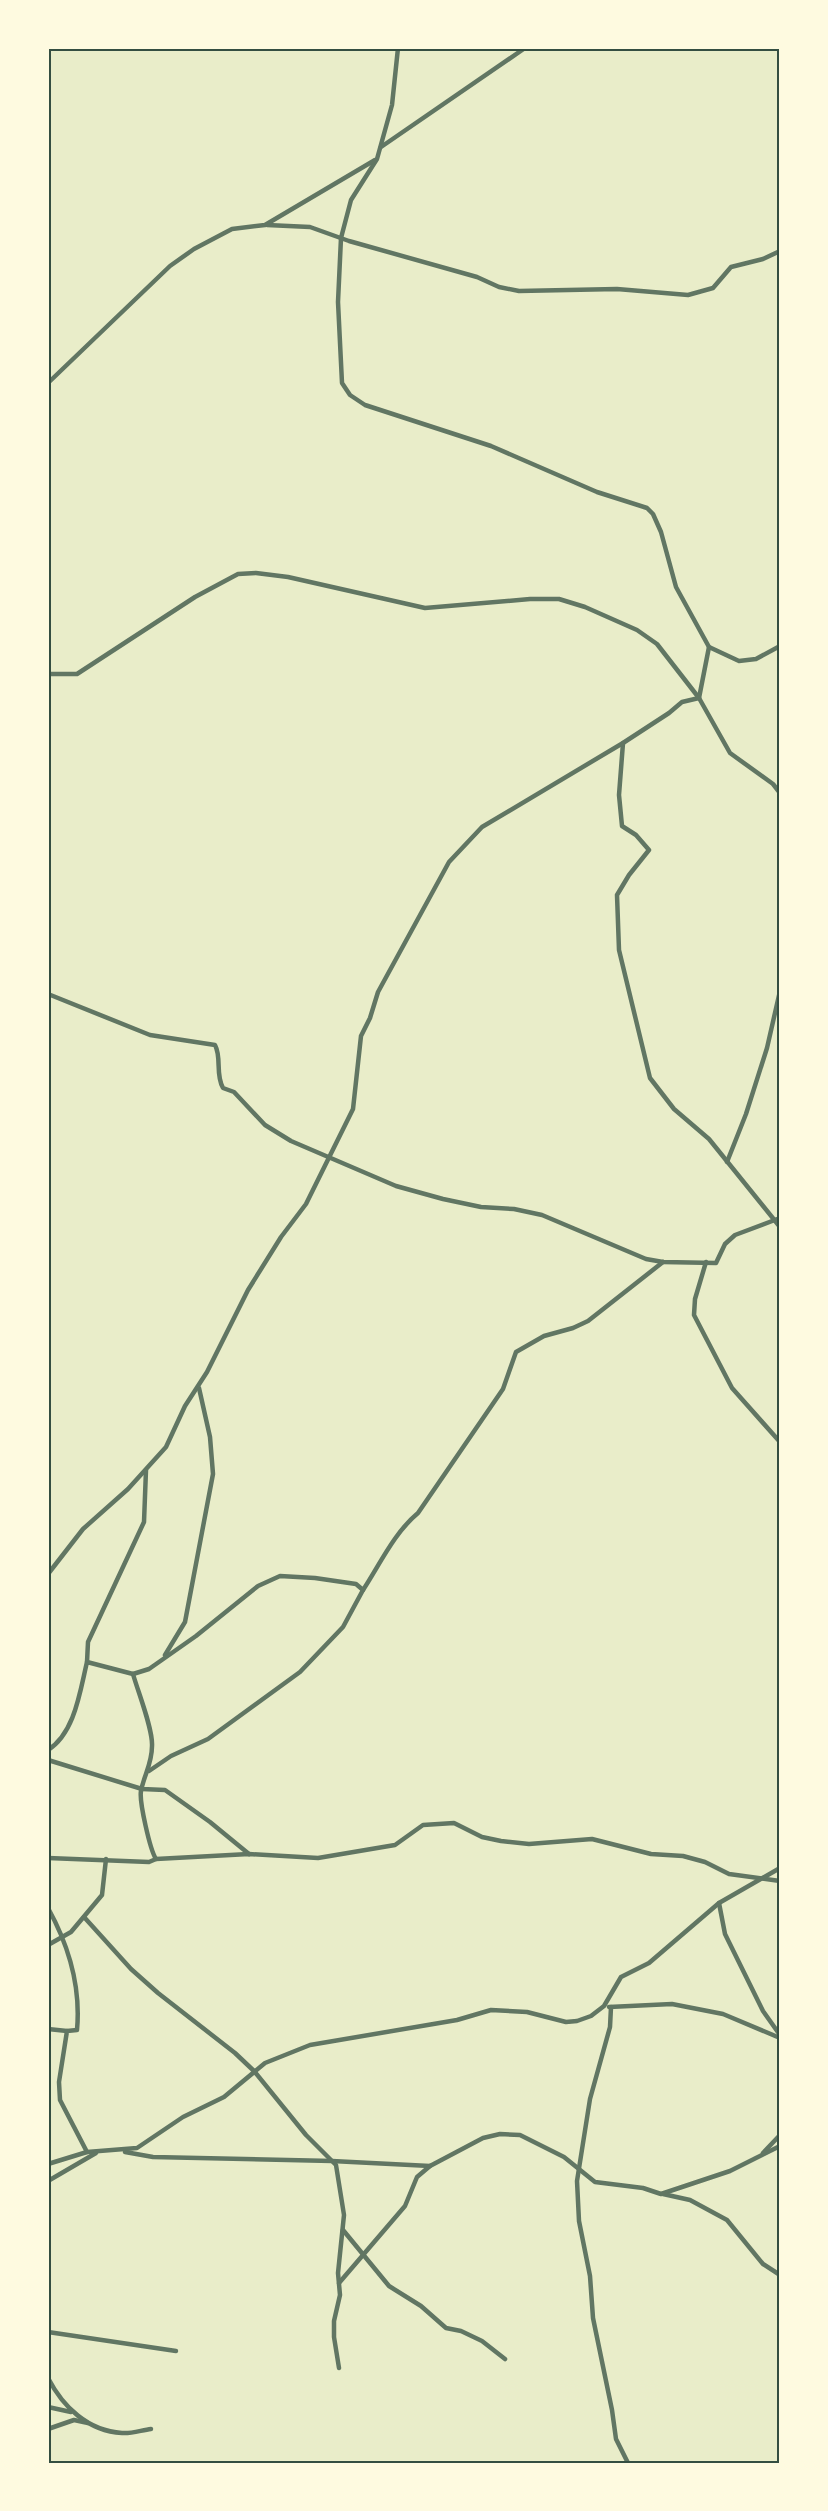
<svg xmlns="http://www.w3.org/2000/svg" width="828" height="2511" font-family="'Source Sans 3',sans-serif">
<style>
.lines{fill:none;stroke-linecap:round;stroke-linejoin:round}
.minor{stroke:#617663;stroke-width:4.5}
.neatline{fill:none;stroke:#344e41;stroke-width:2}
</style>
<rect width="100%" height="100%" fill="#e9edc9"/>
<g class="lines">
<g class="minor">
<path d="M398,48l-6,57 -15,54 -26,41 -10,38 -3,64 4,81 8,12 15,10 126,41 106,46 50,16 6,6 8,18 15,55 33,60 30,14 17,-2 24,-13"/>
<path d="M381,147l144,-99"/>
<path d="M267,225l43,2 39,14 128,36 22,10 20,4 98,-2 71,6 25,-7 18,-21 32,-8 17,-8"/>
<path d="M48,383l122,-117 24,-17 38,-20 33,-4 110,-65"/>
<path d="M48,674h29l118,-77 43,-23 18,-1 32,4 137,31 105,-9h29l26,8 52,23 20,14 42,54 31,55 43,31 7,9"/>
<path d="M699,698l10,-51"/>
<path d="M623,743l-4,52 3,31 14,9 13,15 -20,25 -12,20 2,55 31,128 24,31 35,30 71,88"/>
<path d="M48,994l102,41 65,10c7,13 0,29 8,43l11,4 31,33 26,16 105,45 47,13 38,8 33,2 28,6 104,44 17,3 53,1 9,-19 10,-9 45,-17"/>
<path d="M727,1162l19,-48 21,-66 13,-57"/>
<path d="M706,1262l-11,37 -1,16 38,73 48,54"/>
<path d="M48,1574l35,-45 45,-40 38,-42 19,-41 22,-34 41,-82 33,-53 25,-33 47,-95 8,-73 9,-18 8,-26 71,-130 33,-35 141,-84 46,-30 13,-11 17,-4"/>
<path d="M165,1655l20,-33 28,-148 -3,-37 -11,-49"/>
<path d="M87,1662l1,-20 56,-120 2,-52"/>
<path d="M133,1674c5,18 20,55 19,72 0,18 -8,29 -11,45 -2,10 9,59 15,68"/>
<path d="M48,1750c27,-17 32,-59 39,-88l46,12 16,-5 47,-33 62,-50 22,-10 35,2 41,6 7,6c17,-26 31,-57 55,-77l85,-124 13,-37 28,-16 29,-8 15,-7 75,-59"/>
<path d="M48,1760l94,29 23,1 45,32 39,32"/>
<path d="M149,1771l22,-15 37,-17 92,-67 43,-45 20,-37"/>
<path d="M48,1858l101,4 7,-3 93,-5 69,4 77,-13 28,-20 31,-2 28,14 19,4 28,3 63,-5 59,15 32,2 22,6 24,12 51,7"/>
<path d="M719,1903l6,31 38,77 17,24"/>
<path d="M48,1908c21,38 33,78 29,122l-10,1 -8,51 1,18 27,52"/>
<path d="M84,1917l47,52 27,24 77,60 19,18 52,64 30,30 8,50 -6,58 2,22 -6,26v16l5,31"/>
<path d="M48,1945l23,-13 31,-37 4,-36"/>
<path d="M609,2007l63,-3 51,10 57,24"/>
<path d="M611,2007l-1,20 -20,72 -13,82 2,40 11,55 3,42 19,92 4,29 12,24"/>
<path d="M48,2029l19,2"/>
<path d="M125,2152l28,5 179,4 98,5 53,-28 17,-4 20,1 44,22 31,25 48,6 18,6 69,-23 50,-25"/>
<path d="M763,2153l17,-18"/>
<path d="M48,2164l39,-12 50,-4 46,-31 41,-20 41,-34 45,-18 147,-25 34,-10 36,2 39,10 11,-1 14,-5 13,-10 17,-29 28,-14 70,-60 61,-35"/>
<path d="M48,2181l48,-28"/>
<path d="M663,2194l27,6 37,20 36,44 17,11"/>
<path d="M343,2230l46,56 32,20 25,22 15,3 21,10 23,18"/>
<path d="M339,2283l66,-77 12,-29 13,-11"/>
<path d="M48,2332l128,19"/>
<path d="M48,2378c15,29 40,53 74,55 9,1 20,-3 29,-4"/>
<path d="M48,2407l23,5"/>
<path d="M48,2429l26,-9 14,3"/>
</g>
</g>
<rect width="828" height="2511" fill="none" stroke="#fefae0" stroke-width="99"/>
<rect x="50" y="50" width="728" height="2412" class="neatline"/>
</svg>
